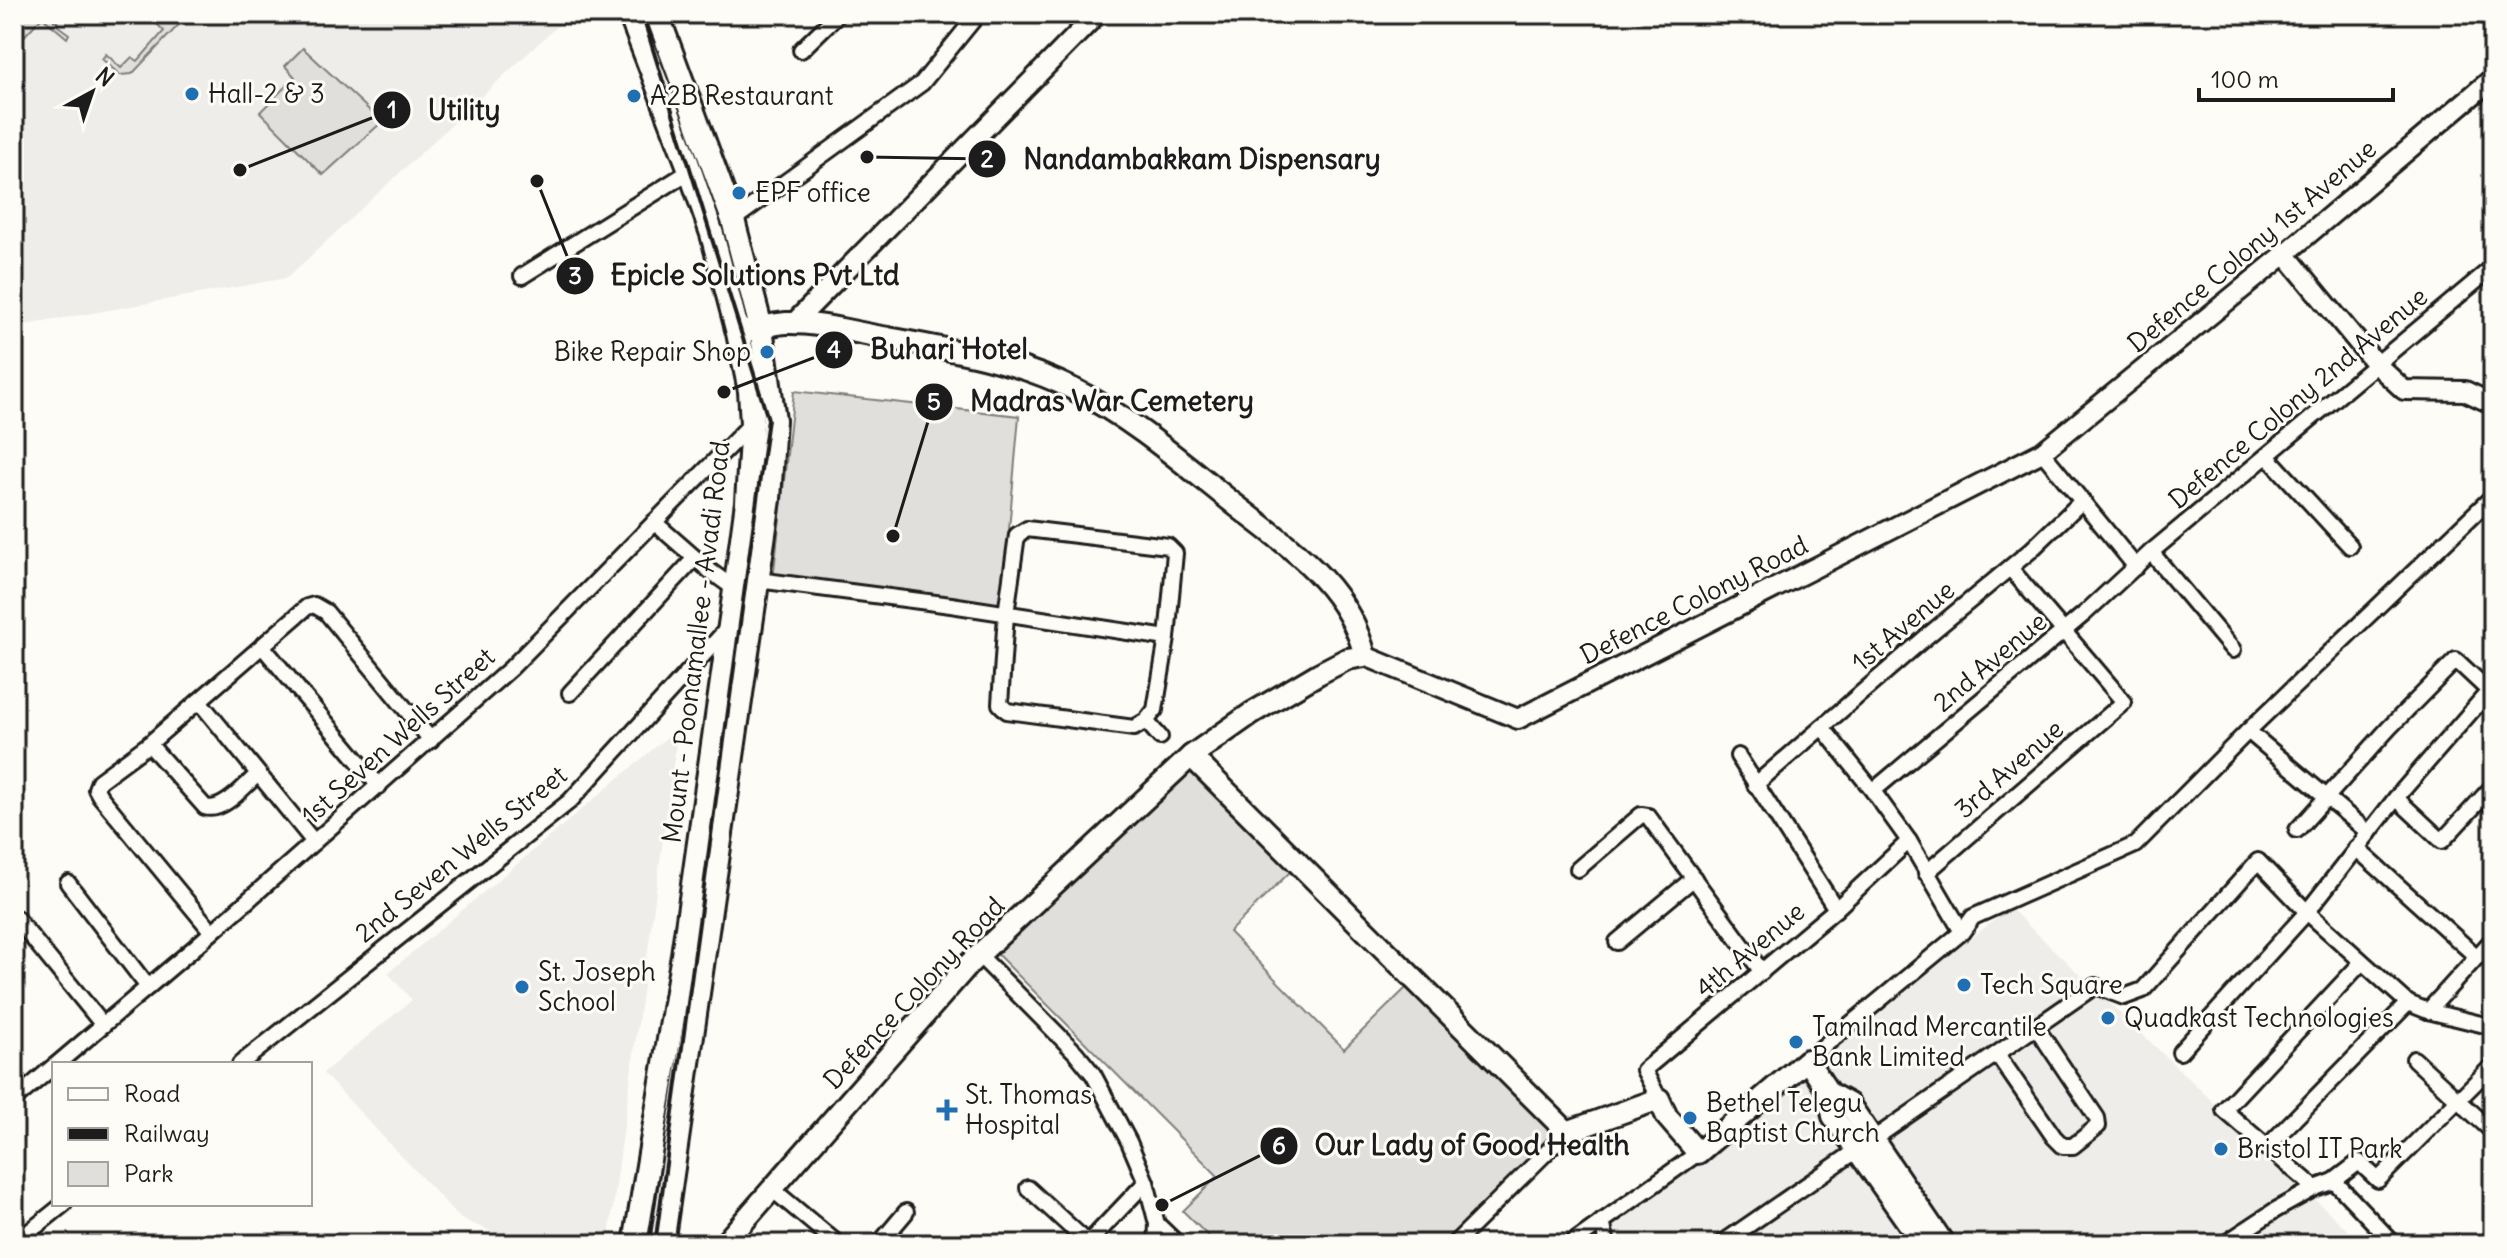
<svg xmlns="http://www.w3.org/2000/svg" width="2507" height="1258" font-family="Delius,sans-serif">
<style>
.built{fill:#eeede9}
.green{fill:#e0dfdb;stroke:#7e7e7c;stroke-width:2}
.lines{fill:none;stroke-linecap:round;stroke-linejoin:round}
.minor-casing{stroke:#1c1c1c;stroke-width:20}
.tertiary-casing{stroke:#1c1c1c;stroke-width:24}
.secondary-casing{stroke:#1c1c1c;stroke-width:26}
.primary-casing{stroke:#1c1c1c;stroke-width:28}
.minor{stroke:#fdfcf7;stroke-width:14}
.tertiary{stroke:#fdfcf7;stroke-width:18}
.secondary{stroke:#fdfcf7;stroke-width:20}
.primary{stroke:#fdfcf7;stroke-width:22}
.rail{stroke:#1c1c1c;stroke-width:4}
.poi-dot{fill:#1f6fb2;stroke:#fdfcf7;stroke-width:3}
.labels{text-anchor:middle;stroke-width:6;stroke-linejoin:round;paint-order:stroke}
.poi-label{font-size:26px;fill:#1c1c1c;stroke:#fdfcf7;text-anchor:start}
.street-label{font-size:26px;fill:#1c1c1c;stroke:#fdfcf7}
.leader{fill:none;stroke:#1c1c1c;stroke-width:3}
.callout-dot{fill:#1c1c1c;stroke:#fdfcf7;stroke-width:3}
.mark-label{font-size:24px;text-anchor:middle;font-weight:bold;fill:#fff}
.callout-label{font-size:28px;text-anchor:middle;font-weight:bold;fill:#1c1c1c;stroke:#fdfcf7;stroke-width:6;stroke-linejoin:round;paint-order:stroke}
</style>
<rect width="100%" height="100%" fill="#fdfcf7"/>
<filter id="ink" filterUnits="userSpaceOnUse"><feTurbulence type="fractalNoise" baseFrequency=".0125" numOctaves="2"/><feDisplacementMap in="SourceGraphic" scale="16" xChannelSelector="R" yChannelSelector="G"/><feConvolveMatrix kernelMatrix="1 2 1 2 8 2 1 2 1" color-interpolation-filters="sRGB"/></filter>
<g filter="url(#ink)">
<g class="built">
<path d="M14,14h556l-283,264 -273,49z"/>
<path d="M678,728l-70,516h-85l-62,-25 -138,-146 89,-73 -24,-27z"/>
<path d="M2010,908l352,336h-748l-7,-24z"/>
</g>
<g class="green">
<path d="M14,14h39l1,7h3l1,5 11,8 -2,4 -25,-21 -25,27 -3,-3z"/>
<path d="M147,14h17l9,8 7,-8h9l-57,60 -12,1 -18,-16 4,-5 15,14 11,-11 6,4 26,-30z"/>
<path d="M303,48l79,74 -59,53 -63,-63 35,-35 -10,-11z"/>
<path d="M794,391l225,25 -17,193 -229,-29z"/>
<path d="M1190,769l101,102 -62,61 115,117 64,-63 150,150 -109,108h-233l-33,-33 35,-35 -223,-224z"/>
</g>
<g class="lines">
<defs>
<g id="minor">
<path d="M801,50l37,-36"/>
<path d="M733,220l189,-137 56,-69"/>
<path d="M522,276l168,-105"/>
<path d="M2042,452l94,115"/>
<path d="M2268,457l82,89"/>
<path d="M654,522l56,49 25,18"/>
<path d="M2151,552l82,98"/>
<path d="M750,579l201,26 216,33 8,-85 -7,-7 -141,-17 -10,6 -11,79 -6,90 7,7 127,17 12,-7 9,-11 12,-72"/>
<path d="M263,647l116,139"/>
<path d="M570,693l125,-135"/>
<path d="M199,701l115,141"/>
<path d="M1146,721l14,16"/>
<path d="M1822,727l51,64 36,50 53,91"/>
<path d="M2248,731l121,102"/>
<path d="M149,744l56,63c18,6 40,-22 53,-33"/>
<path d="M1738,756l98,153"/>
<path d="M1755,785l171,-148 104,-86 51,-49"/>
<path d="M1873,791l211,-177 67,-62 342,-285"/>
<path d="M2396,798l46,43 51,-55"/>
<path d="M2356,848l121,109"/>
<path d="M1578,869l63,-54 7,1 114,156"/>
<path d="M1926,873l198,-171 -114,-134"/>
<path d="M68,883l80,104"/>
<path d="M16,918l87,107"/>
<path d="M212,932l-112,-136 -4,-7 3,-8 50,-37 158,-137 7,-2 12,7 105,128"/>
<path d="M1617,942l77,-64"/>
<path d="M979,955l97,98 17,21 36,68 17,40 11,42 -1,20"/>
<path d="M2428,1011l65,-72"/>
<path d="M2180,1052l127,-140 89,-114 93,-107 -33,-31 -67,68 -92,102"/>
<path d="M1997,1054l57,83 9,9h10l25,-20 -1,-8 -61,-91"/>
<path d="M2414,1059l79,73"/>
<path d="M1807,1060l155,-128 11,-15 162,-72 113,-114 245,-235"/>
<path d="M57,1064l137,-116 317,-280 240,-244"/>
<path d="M240,1064l330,-263 157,-172"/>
<path d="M1659,1099l-15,-29 192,-161 73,-68"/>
<path d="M14,1100l40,-34"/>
<path d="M2266,1148l142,-145"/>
<path d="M2334,1181l60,63"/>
<path d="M1028,1188l60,55"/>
<path d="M2315,1188l-91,-78 138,-148"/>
<path d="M772,1189l66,55"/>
<path d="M1602,1221l5,23"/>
<path d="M1157,1224l21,20"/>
<path d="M14,1244l50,-40"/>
<path d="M879,1244l27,-32"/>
<path d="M1087,1244l59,-62"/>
<path d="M1454,1244l113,-112"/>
<path d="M1571,1244l127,-91"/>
<path d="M1721,1244l374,-258 29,11 19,-7 115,-129 49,51 101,91 20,8 65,16"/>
<path d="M2224,1244l50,-33 41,-23 19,-7 25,-19 19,18 115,-115"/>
</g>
<g id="tertiary">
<path d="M2285,254l90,109 29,27 61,1 28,13"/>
<path d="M794,323l303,-309"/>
<path d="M1365,656l153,63 524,-267 243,-198 208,-176"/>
</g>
<g id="secondary">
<path d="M1191,756l376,376 92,-33 8,18 31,36 109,-93 22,33 4,23 90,128"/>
<path d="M1829,1093l20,11 95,140"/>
<path d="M724,1244l245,-280 222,-208 61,-43 66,-39 29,-15 18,-3c-17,-70 -73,-107 -127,-149 -52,-41 -103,-87 -163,-117 -58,-30 -124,-40 -187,-52 -33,-5 -69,-16 -102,-15 -16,1 -33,7 -48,10"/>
</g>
<g id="primary">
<path d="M630,14l57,148 25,72 26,99 12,58 2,32 -5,79 -10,74 -54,379 -48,289"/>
<path d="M657,14l76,206 28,108 13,92 -5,79 -107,745"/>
</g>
</defs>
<use href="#minor" class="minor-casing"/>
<use href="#tertiary" class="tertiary-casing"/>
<use href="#secondary" class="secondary-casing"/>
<use href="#primary" class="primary-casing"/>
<use href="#minor" class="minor"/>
<use href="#tertiary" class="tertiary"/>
<use href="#secondary" class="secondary"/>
<use href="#primary" class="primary"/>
<path class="rail" d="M642,14l126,405 -113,825"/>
</g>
</g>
<g class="poi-dot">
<circle cx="192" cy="94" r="8"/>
<circle cx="634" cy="96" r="8"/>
<circle cx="739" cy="193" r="8"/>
<circle cx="767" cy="352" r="8"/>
<circle cx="1964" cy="985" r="8"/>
<circle cx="522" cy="987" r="8"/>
<circle cx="2108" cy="1018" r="8"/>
<circle cx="1796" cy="1042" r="8"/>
<path d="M943 1098h8v8h8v8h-8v8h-8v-8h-8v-8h8z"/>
<circle cx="1690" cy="1118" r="8"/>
<circle cx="2221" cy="1149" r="8"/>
</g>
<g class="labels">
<g class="poi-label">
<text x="208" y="103">Hall-2 &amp; 3</text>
<text x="650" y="105">A2B Restaurant</text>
<text x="755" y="202">EPF office</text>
<text x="751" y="361" text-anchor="end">Bike Repair Shop</text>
<text x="538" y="981">St. Joseph<tspan x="538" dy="30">School</tspan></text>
<text x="1980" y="994">Tech Square</text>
<text x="2124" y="1027">Quadkast Technologies</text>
<text x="1812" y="1036">Tamilnad Mercantile<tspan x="1812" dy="30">Bank Limited</tspan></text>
<text x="965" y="1104">St. Thomas<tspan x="965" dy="30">Hospital</tspan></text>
<text x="1706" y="1112">Bethel Telegu<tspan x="1706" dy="30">Baptist Church</tspan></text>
<text x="2237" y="1158">Bristol IT Park</text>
</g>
<g class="street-label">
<text transform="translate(2252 246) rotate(-40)" y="9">Defence Colony 1st Avenue</text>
<text transform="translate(2298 398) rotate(-40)" y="9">Defence Colony 2nd Avenue</text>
<text transform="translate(1694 600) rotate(-27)" y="9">Defence Colony Road</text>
<text transform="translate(1903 626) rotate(-40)" y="9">1st Avenue</text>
<text transform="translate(696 642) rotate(-83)" y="9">Mount - Poonamallee - Avadi Road</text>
<text transform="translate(1990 662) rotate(-40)" y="9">2nd Avenue</text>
<text transform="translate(398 736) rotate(-42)" y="9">1st Seven Wells Street</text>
<text transform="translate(2009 769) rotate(-41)" y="9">3rd Avenue</text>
<text transform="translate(461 854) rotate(-39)" y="9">2nd Seven Wells Street</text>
<text transform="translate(1750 950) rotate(-40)" y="9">4th Avenue</text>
<text transform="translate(914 993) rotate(-47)" y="9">Defence Colony Road</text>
</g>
</g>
<path class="leader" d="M240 170L392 110M867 157L987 159M537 181L575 276M724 392L834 350M893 536L934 402M1162 1205L1279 1146"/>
<g class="callout-dot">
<circle cx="240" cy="170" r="8"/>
<circle cx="867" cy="157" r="8"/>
<circle cx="537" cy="181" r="8"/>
<circle cx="724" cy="392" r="8"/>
<circle cx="893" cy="536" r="8"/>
<circle cx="1162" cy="1205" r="8"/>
<circle cx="392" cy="110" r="20"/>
<circle cx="987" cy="159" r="20"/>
<circle cx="575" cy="276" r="20"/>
<circle cx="834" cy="350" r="20"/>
<circle cx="934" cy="402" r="20"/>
<circle cx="1279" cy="1146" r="20"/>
</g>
<g class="mark-label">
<text x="392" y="118">1</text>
<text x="987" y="167">2</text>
<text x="575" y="284">3</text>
<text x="834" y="358">4</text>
<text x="934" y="410">5</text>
<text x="1279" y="1154">6</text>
</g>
<g class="callout-label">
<text x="464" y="120">Utility</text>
<text x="1202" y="169">Nandambakkam Dispensary</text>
<text x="755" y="285">Epicle Solutions Pvt Ltd</text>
<text x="949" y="359">Buhari Hotel</text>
<text x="1112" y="411">Madras War Cemetery</text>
<text x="1472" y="1155">Our Lady of Good Health</text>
</g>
<rect width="2507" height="1258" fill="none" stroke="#fdfcf7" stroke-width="48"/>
<rect x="24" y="24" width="2459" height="1210" fill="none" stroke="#1c1c1c" stroke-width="3" filter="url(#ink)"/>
<rect x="52" y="1062" width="260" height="144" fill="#fdfcf7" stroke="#a3a29f" stroke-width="2"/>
<rect x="68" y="1088" width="40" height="12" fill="#fdfcf7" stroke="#a3a29f" stroke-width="2"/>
<text x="124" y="1102" font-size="24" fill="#1c1c1c">Road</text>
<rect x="68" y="1128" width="40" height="12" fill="#1c1c1c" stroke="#a3a29f" stroke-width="2"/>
<text x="124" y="1142" font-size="24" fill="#1c1c1c">Railway</text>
<rect x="68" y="1162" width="40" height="24" fill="#e0dfdb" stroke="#a3a29f" stroke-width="2"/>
<text x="124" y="1182" font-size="24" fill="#1c1c1c">Park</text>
<g transform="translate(92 92) rotate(40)" stroke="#fdfcf7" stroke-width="6" paint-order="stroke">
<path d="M0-6L14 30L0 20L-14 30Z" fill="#1c1c1c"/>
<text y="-12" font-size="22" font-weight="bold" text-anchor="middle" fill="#1c1c1c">N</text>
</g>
<path d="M2199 88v12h194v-12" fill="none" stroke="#1c1c1c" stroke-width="4"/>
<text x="2211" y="88" font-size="24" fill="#1c1c1c" stroke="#fdfcf7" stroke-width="6" paint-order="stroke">100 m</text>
</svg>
